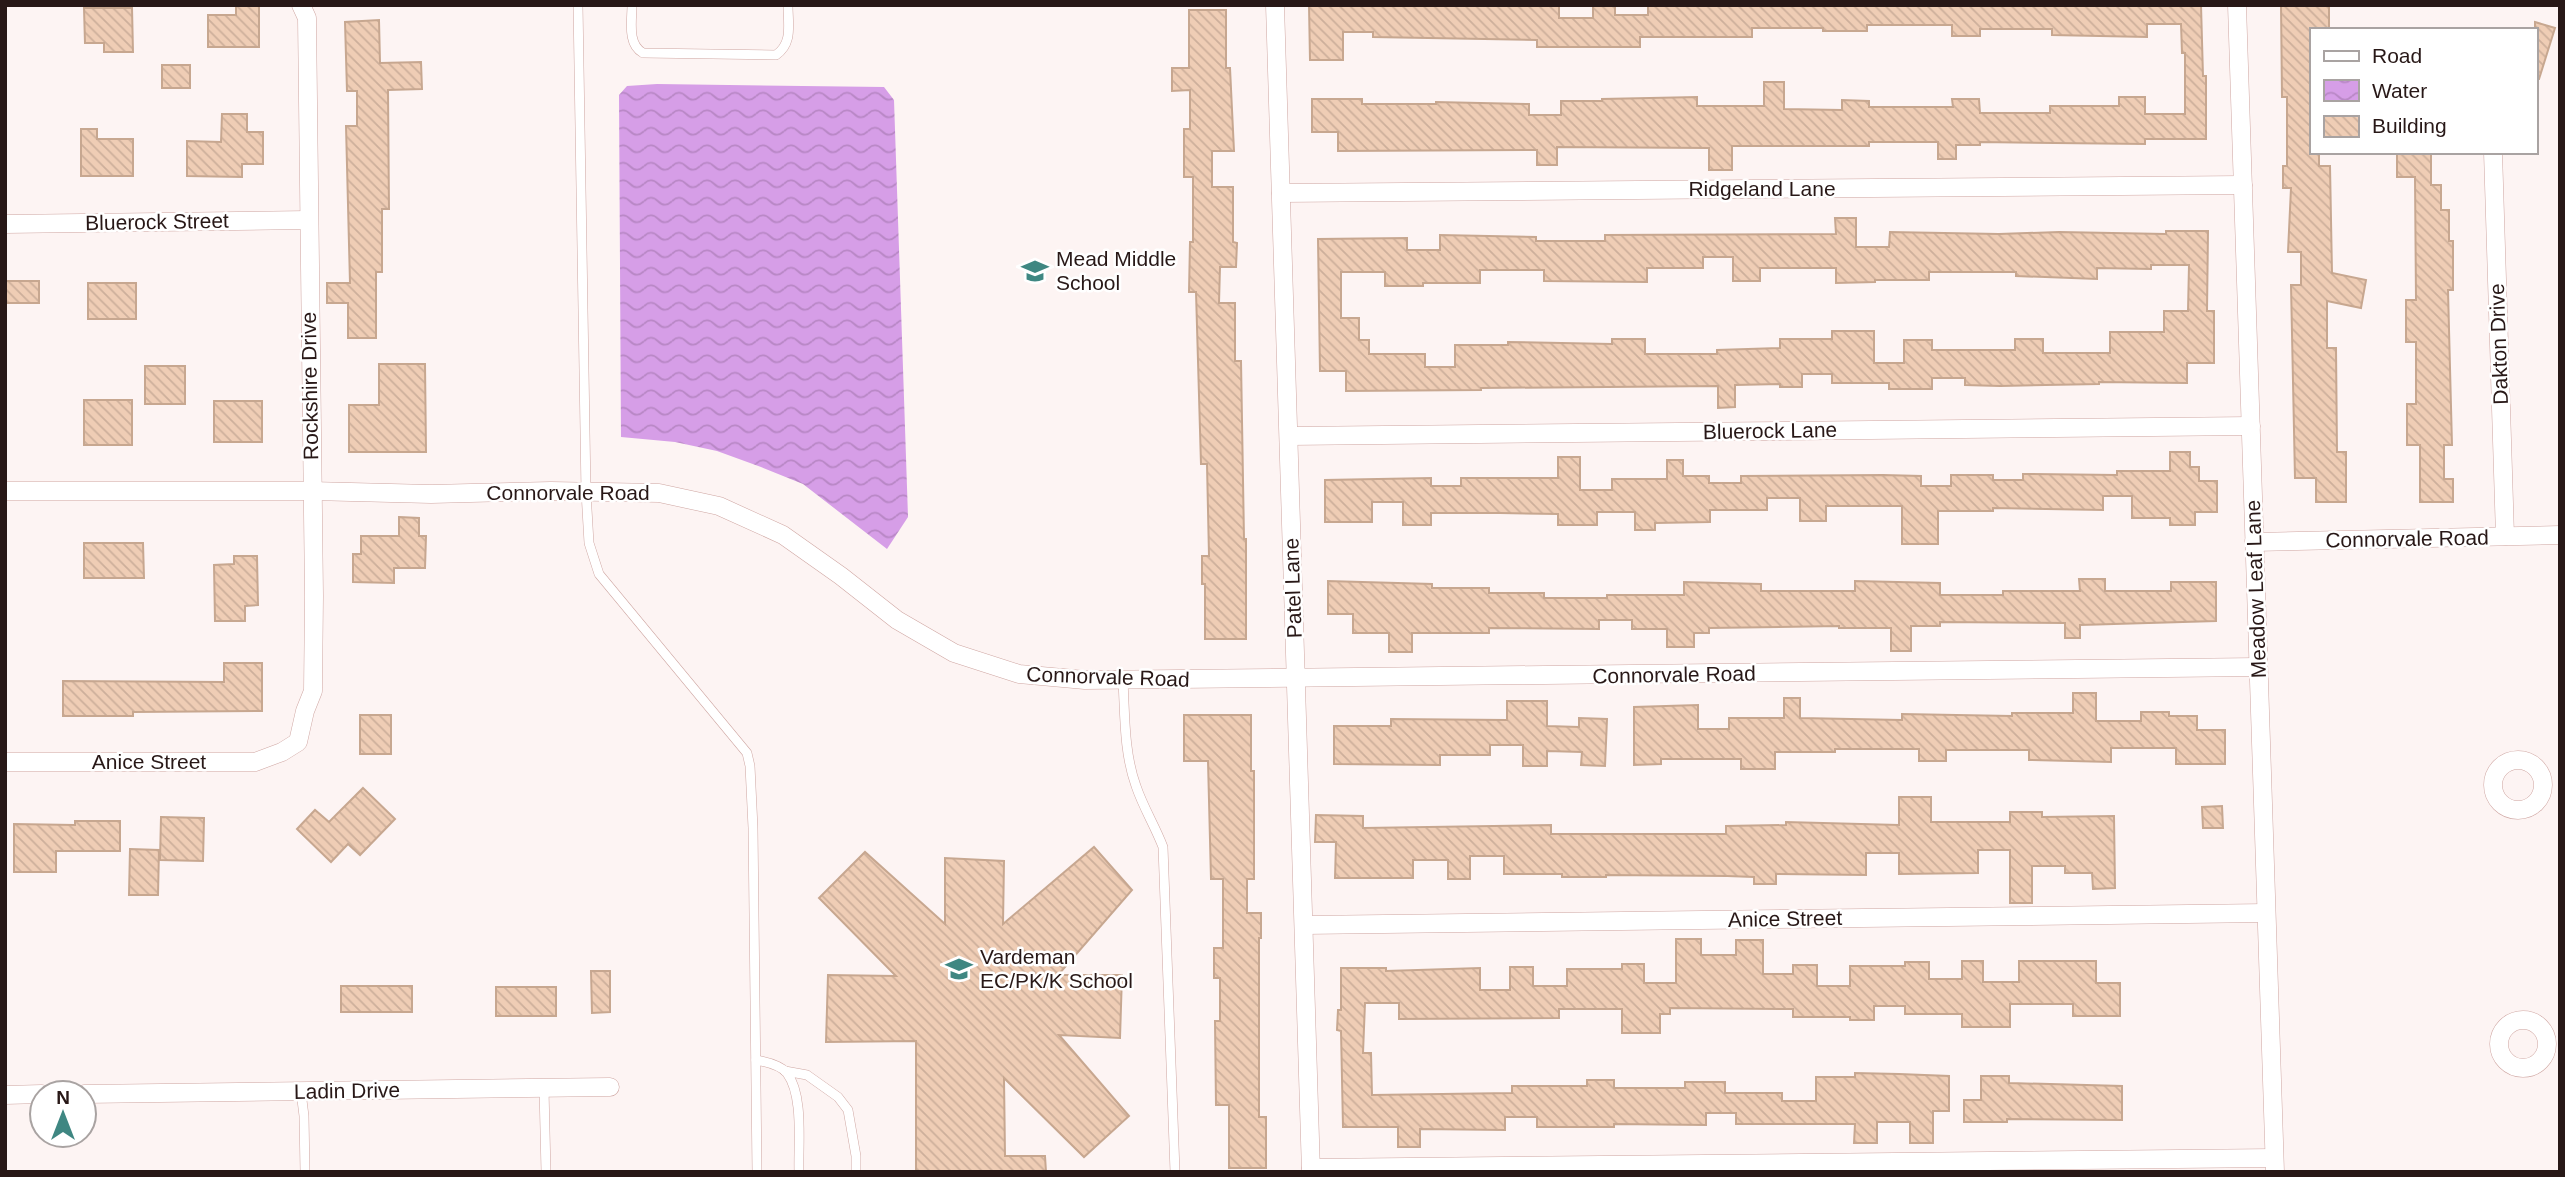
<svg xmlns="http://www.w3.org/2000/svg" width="2565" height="1177" font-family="Helvetica,sans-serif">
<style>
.water{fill:url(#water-waves)}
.building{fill:url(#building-back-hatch);stroke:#c7a790;stroke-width:2;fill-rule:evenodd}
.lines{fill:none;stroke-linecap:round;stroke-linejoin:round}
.lane-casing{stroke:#cfa6a2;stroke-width:10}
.street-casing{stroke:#cfa6a2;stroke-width:19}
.lane{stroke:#fff;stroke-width:9}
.street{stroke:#fff;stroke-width:18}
.labels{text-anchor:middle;stroke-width:5;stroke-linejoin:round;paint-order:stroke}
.street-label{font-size:21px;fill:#281817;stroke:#fff}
.poi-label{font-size:21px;fill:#281817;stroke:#fff;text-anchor:start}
</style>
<defs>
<pattern id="water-waves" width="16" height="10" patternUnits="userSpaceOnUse" patternTransform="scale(1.75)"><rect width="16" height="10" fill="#d69ee7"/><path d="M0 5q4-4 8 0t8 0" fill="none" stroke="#b887c5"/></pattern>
<pattern id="building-back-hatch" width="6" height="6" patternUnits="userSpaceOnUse" patternTransform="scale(1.75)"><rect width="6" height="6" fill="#efcdb5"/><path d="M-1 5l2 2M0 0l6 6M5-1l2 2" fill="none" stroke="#cdaf9b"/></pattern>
</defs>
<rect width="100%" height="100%" fill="#fdf4f3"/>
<path class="water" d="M657,84l227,3 10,13 14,417 -21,32 -84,-65 -42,-17 -44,-16 -42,-9 -54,-5 -2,-342 8,-9z"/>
<g class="building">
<path d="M236,5h23v42h-51v-32h28z"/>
<path d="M1309,5h250v13h34v-13h22v10h33v-10h553l2,71h3v63h-61v5l-165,-2v3h-24v14h-18v-17h-69v4h-137v24h-23v-22l-152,-1v18h-20v-15l-199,1v-19h-26v-33h50v5h74v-2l93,2v11h32v-14h41v-2l95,-2v9h67v-24h20v27l58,1v-10l27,1v6h84l-1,-8h27l1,14h70v-7h69v-9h26v17h40v-61h-3l-1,-29h-34v13l-95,-2v-6h-72v7h-28v-11h-85v6h-44v-3h-71v9h-112v10h-103v-7l-164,-3v-5h-30v28h-33z"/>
<path d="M2281,5h48v25h-18l-1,7 1,115h8v14h11l2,107 34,7 -5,28 -34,-7v47h9l1,104h9v50h-30v-24h-21l-4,-193h10v-33h-13l3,-64h-8v-22h4v-69h-5z"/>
<path d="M84,8h48l1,44h-29v-9h-19z"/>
<path d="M1189,10h37v58h4l4,83h-22v36h21v55l4,1 -1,24h-16l-1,36h16v58h6l3,178h2v100h-41v-55h-3v-28h7l-2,-92h-6l-5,-172h-7l1,-50h3v-65h-9v-48h6v-39l-18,1v-23h17z"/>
<path d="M379,20l1,43 41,-1 1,27 -34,1 1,119h-7v63h-6v66h-28v-35h-21v-20h23l-4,-157h11v-35h-10l-2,-69z"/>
<path d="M2535,22l20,6 -16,51h-4z"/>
<rect x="162" y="65" width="28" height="23"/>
<path d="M222,114h25v18h16v32h-21v13l-55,-1v-35l34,1z"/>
<path d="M81,129h16v10h36v37h-52z"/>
<path d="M2397,152h34v33h10v25h8v31h4v49h-5l4,155h-8v34h9v23h-33v-57h-13v-41h9v-62h-10v-42h10l-1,-123h-18z"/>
<path d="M1835,218h21v29h33l1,-15 109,2 60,-2 107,2v-3h42l-1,80h7v52h-27v20l-88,-1v2l-99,2 -35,-1v-7h-33v11h-43v-6h-57v-9h-30v13h-22v-3l-45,1v22l-17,1v-22l-237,2v2l-135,1v-20h-26l-2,-132 89,-1v12h33v-15l96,2v4h69v-6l231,-1zM1703,257h30v24h27v-13h76v15l39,-1v-2h54v-8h87v4l81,3v-11l54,1v-4h38l-1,46h-24v21h-54v21h-67v-14h-28v11h-83v-10h-28v23h-30v-32h-42v8h-52v9l-63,2v4h-72v-15h-33v5l-104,-2v3h-53v22h-30v-13h-56v-14h-10v-22h-18v-46h44v14h38v-3h57v-13h64v11l103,1v-14h56z"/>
<rect x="5" y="281" width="34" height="22"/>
<rect x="88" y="283" width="48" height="36"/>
<path d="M379,364h46l1,88h-77v-47h30z"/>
<rect x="145" y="366" width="40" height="38"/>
<rect x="84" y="400" width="48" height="45"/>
<rect x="214" y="401" width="48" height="41"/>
<path d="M2170,452h20v15h9v14h18v31h-22v13h-25v-7h-38v-22h-29v14l-110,-2v3h-55v33h-36v-38h-76v15h-26v-23h-33v12h-57v12l-55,1v7h-20v-18h-38v13h-39v-11l-58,-1h-69v12h-28v-23h-31v20h-47v-42l106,-2v8h30v-8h97v-21h22v33h32v-11h55v-19h16v16h26v7h32v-7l142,-1 38,1v10h30v-11h42v5h30v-6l94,1v-4h53z"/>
<path d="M399,517l20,1v18h7l-1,32h-31v15l-41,-1v-28h8v-18h38z"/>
<path d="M84,543h59l1,35h-60z"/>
<path d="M234,556h23l1,49 -13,1v15h-30l-1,-56 20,-1z"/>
<path d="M2079,579h26v12h66v-9h45v39l-136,4v13h-15v-15l-125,-1v4h-29v25h-20v-23h-52v-2l-130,2v5h-15v14h-27v-18h-35v-9h-33v9l-110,-1v5h-77v19h-23v-19h-36v-19h-25v-33l104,3v4h57v5h55v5h63v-3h77v-13l77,2v7h94v-10l85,2v12h63v-4h77z"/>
<path d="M224,663h38v48l-129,1v4h-70v-35l161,1z"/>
<path d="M2073,693h23v28h45v-9h28v4h28v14h28v34h-49v-16h-65v14l-82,-2v-10h-83v11h-27v-12h-84v3h-60v17h-34v-10h-80v5l-27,1v-58l64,-2v24h31v-11h55v-20h16v20l102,2v-6l110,2v-3h61z"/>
<path d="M1507,701h40v25l32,1v-9l28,1 -2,47 -24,-1 1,-13 -35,-1v15h-24v-21h-33v10h-50v10l-106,-1v-38h57v-7l116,1z"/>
<rect x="360" y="715" width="31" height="39"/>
<path d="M1184,715h67v56h3v108h-7v34h14v25h-2v179h7v51h-37v-63h-13l-1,-84h5v-43h-6v-30h9v-69h-12l-3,-118h-24z"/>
<path d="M363,788l32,31 -35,36 -12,-11 -17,18 -34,-33 18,-19 14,12z"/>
<path d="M1899,797h32v25h79v-10h32v5l72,-1 1,72 -22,1 -1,-16h-27v-7h-33v37h-22v-53h-32v23l-79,1v-21h-33v22l-90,-1v10h-22v-7l-27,-1 -121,-1v2h-44v-3h-58v-18h-34v23h-22v-19h-35v18h-78l1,-36h-21l1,-27 47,1v12l188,-3v9h175v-8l60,-1v-3l113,3z"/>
<path d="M2222,806l1,22h-20l-1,-21z"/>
<path d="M161,817l43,1 -1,43 -43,-1z"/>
<path d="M75,821h45v30h-64v21h-42v-48l61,1z"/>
<path d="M1094,847l38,43 -74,85h64l-2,63 -61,-3 70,81 -45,41 -80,-79 1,78h40l1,16h-130v-131l-90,1 2,-67 68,1 -77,-78 46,-46 80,72v-66l59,3 -1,63z"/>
<path d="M130,849l29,1 -1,45h-29z"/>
<path d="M1676,939h25v16h35v-15h27v34h30v-9h24v21h33v-20h55v-4h24v17h33v-18h21v21h36v-21h77v22h24v33h-47v-12h-63v23h-48v-13h-57v-8h-31v14h-24v-3h-57v-8l-123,-1v6h-10v19h-38v-24h-63v9l-160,1v-16h-34l-2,50h8l1,42 140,-2v-7h75v-6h27v8h71v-6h40v11h57v8h34v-24h39v-4l44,1 50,2v35h-16v32h-23v-21h-33v21h-23l1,-19h-119v-11h-30v12l-92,-1v3h-77v-10h-32v13l-85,-1v18h-22v-20h-55l-2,-96 -4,-1 1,-20h3v-42h45v3l94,-3v22h30v-23h23v19h34v-17h55v-5h22v19h32z"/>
<path d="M591,971h19v41l-18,1z"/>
<rect x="341" y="986" width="71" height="26"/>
<rect x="496" y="987" width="60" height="29"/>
<path d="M1981,1076h28v7l113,3v34l-115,-1v3h-43v-22h17z"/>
</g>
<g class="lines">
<defs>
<g id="lane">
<path d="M578,5l8,487 3,51 10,31 148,179 3,13 3,62 4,344"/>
<path d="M632,5c0,16 -5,39 11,48l133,2c17,-12 12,-30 12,-50"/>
<path d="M1123,681c2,35 1,72 13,105 7,21 19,40 27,61l12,325"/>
<path d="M756,1060c11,2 24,5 31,13 17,23 11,71 12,99"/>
<path d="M785,1071l22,4 31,22 10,13 8,46v16"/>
<path d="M544,1089l2,83"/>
<path d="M301,1092l3,24 1,56"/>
</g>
<g id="street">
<path d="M1275,5l36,1167"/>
<path d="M2237,5l38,1167"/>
<path d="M2493,152l12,384"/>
<path d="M1281,193l962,-8"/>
<path d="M5,224l303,-4"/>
<path d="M1289,436l962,-10"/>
<path d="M5,491h306l120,3 120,-3 108,2 60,13 64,29 58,41 56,44 57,33 65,21 66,6 1173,-13"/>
<path d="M2254,542l306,-7"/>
<circle cx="2518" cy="785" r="25"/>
<path d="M5,762h250l27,-10 16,-10 7,-31 8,-20 1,-95 -7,-578 -6,-13"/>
<path d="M1304,925l962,-12"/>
<circle cx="2523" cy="1044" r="24"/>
<path d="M84,1094l526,-7"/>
<path d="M5,1095l37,-1"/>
<path d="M1311,1168l963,-10"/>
</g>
</defs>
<use href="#lane" class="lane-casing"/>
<use href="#street" class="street-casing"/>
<use href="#lane" class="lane"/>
<use href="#street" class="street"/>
</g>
<defs>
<symbol id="school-bare" viewBox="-9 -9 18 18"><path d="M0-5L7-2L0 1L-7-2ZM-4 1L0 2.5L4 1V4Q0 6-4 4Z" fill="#3f8782" stroke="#fff" stroke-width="2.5" paint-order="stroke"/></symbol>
</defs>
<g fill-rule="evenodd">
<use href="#school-bare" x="1016" y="252" width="38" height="38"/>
<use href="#school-bare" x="940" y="950" width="38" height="38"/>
</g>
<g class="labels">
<g class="street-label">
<text x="1762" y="196">Ridgeland Lane</text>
<text transform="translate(157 222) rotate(-1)" y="7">Bluerock Street</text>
<text transform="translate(2499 344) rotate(-92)" y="7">Dakton Drive</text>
<text transform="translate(310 386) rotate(-91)" y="7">Rockshire Drive</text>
<text transform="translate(1770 431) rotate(-1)" y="7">Bluerock Lane</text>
<text x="568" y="500">Connorvale Road</text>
<text transform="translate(2407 539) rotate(-1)" y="7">Connorvale Road</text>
<text transform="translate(1293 588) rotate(-92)" y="7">Patel Lane</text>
<text transform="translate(2256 589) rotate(-92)" y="7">Meadow Leaf Lane</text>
<text transform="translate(1674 675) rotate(-1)" y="7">Connorvale Road</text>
<text transform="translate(1108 677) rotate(2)" y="7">Connorvale Road</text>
<text x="149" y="769">Anice Street</text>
<text transform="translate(1785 919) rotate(-1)" y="7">Anice Street</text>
<text transform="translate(347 1091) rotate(-1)" y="7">Ladin Drive</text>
</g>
<g class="poi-label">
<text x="1056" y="266">Mead Middle<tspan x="1056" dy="24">School</tspan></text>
<text x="980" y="964">Vardeman<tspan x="980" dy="24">EC/PK/K School</tspan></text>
</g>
</g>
<rect width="2565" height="1177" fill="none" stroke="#281817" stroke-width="14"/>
<rect x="2310" y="28" width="228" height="126" fill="#ffffff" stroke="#a9a3a2" stroke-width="2"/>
<rect x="2324" y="51" width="35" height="10" fill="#ffffff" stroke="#a9a3a2" stroke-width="2"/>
<text x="2372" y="63" font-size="21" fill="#281817">Road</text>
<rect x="2324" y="80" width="35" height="21" fill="url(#water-waves)" stroke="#a9a3a2" stroke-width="2"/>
<text x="2372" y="98" font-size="21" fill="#281817">Water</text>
<rect x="2324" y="116" width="35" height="21" fill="url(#building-back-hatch)" stroke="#a9a3a2" stroke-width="2"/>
<text x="2372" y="133" font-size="21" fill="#281817">Building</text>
<g transform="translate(63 1114)"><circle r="33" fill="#ffffff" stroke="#a9a3a2" stroke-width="2"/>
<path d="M0-5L12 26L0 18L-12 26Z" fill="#3f8782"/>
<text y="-10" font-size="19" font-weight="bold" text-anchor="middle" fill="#281817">N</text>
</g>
</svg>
